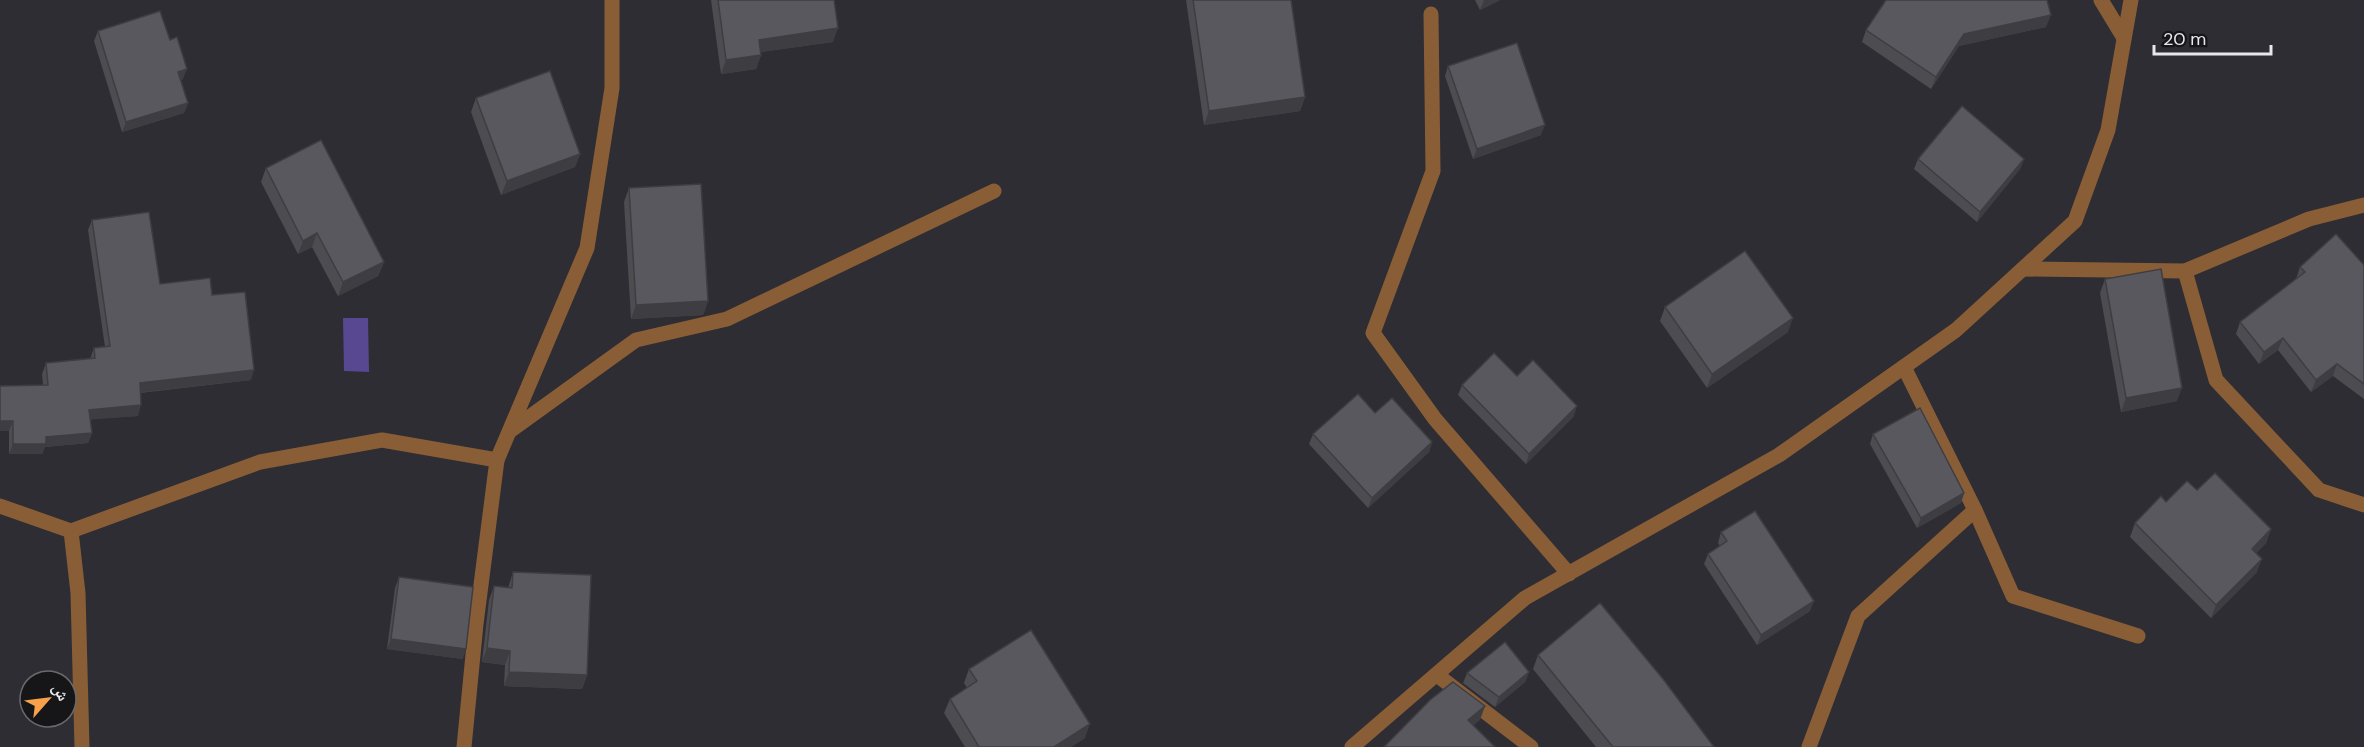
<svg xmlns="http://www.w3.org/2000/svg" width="2364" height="747" font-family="'DM Sans','Noto Naskh Arabic',sans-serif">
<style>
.forest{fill:#584892}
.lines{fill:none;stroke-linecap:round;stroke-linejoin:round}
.minor{stroke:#895e36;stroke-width:15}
.tertiary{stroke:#895e36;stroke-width:15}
.wall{fill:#4c4c51}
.shaded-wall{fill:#3e3e42}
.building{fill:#58585e;stroke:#3e3e42;stroke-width:1.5}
</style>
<rect width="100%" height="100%" fill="#2e2d33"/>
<path class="forest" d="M343,318h25l1,54 -25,-1z"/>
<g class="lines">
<g class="minor">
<path d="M2101,0l23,38"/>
<path d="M1431,14l2,157 -60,162 62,86 134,155"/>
<path d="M2023,269l162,2 124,-52 55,-14"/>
<path d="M2185,271l31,109 103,110 45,15"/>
<path d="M1904,367l71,143 38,86 125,40"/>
<path d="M510,431l126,-91 91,-21 267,-128"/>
<path d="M497,460l90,-212 25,-160v-88"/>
<path d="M0,506l71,25"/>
<path d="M1437,675l94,72"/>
<path d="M82,747l-4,-154 -7,-62 189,-69 122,-22 115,20 -21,164 -12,123"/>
<path d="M1809,747l49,-131 117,-106"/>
</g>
<path class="tertiary" d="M1352,747l173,-149 254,-143 177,-125 119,-109 33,-91 23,-130"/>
</g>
<g class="wall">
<path d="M711,0h123l-1,42 -72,10v3l-5,14 -35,5z"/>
<path d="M1186,0h105l14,97 -5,14 -96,14z"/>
<path d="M1475,0h25l-20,10z"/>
<path d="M2046,27l-87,19 -28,43 -69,-47 4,-12z"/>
<path d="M98,31l72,9 13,39 -3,1 8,23 -4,10 -62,19 -28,-91z"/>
<path d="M1448,66l93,69 -68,24 -28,-83z"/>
<path d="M476,98l104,56 -5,13 -74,28 -30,-83z"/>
<path d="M1918,159h106l-4,10 -43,53 -63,-53z"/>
<path d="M266,168l118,94 -6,14 -40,20 -26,-49 -14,7 -37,-72z"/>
<path d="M629,188l79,113 -5,14 -72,4 -7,-117z"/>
<path d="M92,220l68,64 52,11 39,85 -111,13 -2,23 -48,3 2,14 -4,10 -43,4 -3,7h-33v-23h-9l43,-46 -1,-11 4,-11 44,-4 4,-11 11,-1 -17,-117z"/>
<path d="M2364,265v134l-31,-23 -22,16 -33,-42 -19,14 -23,-30 4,-12 56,-43 4,-12z"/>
<path d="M2105,279l72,122 -56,11 -21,-119z"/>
<path d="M1665,307l123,25 -81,56 -47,-67z"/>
<path d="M1517,376l57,40 -48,48 -68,-69 4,-10z"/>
<path d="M1313,434l119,8 -3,10 -61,56 -59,-64z"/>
<path d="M1873,434l91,59 -3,10 -44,25 -47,-84z"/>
<path d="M2197,490l74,39 -5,14 -10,10 1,19 -46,46 -81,-81 5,-14 31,-21z"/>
<path d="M1721,532l89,79 -53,34 -53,-81 4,-10 12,-8 -2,-3z"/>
<path d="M513,572l74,103 -5,14 -78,-3 1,-21 -23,-3 7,-62 5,-14 14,2z"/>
<path d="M399,577l64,82 -76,-10 8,-61z"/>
<path d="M1538,655l176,92h-118l-63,-78z"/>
<path d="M969,669l116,69 -14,9h-106l-21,-34 6,-14 17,-11 -3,-5z"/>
<path d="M1529,672l-4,10 -30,25 -32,-24 4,-10z"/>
</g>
<g class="shaded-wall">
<path d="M1484,0h16l-20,10z"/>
<path d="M2051,15l-5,12 -87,19 -28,43 5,-12 28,-43z"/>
<path d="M838,28l-5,14 -79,11 5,-13z"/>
<path d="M761,55l-5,14 -35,5 5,-14z"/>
<path d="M187,69l-4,10 -9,3 4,-10z"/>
<path d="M1305,97l-5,14 -96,14 5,-14z"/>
<path d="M188,103l-4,10 -62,19 4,-10z"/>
<path d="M1545,125l-4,10 -68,24 4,-10z"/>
<path d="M580,154l-5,13 -74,28 6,-14z"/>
<path d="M2024,159l-4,10 -43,53 3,-10z"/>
<path d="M317,233l-5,14 -14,7 5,-13z"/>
<path d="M384,262l-6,14 -40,20 5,-14z"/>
<path d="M708,301l-5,14 -72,4 5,-14z"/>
<path d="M1793,318l-5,14 -81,56 5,-14z"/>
<path d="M2283,338l-5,12 -19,14 5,-12z"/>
<path d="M2337,364l-4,12 -22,16 5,-12z"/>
<path d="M254,370l-3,10 -115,13 4,-10z"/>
<path d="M2182,388l-5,13 -56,11 5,-14z"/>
<path d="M141,405l-3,11 -53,4 4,-10z"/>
<path d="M1577,406l-3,10 -48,48 3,-10z"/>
<path d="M0,421h13l-4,10h-9z"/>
<path d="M92,433l-4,10 -43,4 -3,7h-33l4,-10 33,-7z"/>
<path d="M1432,442l-3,10 -61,56 4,-10z"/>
<path d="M1964,493l-3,10 -44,25 4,-10z"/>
<path d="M2271,529l-5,14 -19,20 5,-14z"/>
<path d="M2262,559l-5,13 -46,46 5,-13z"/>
<path d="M1814,601l-4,10 -53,34 4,-10z"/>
<path d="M391,639l75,10 -3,10 -76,-10z"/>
<path d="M487,648l23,3 -5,14 -23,-3z"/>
<path d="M509,672l78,3 -5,14 -78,-3z"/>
<path d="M1529,672l-4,10 -30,25 4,-10z"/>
<path d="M1485,706l-5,14 -17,14 5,-14z"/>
<path d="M1090,724l-5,14 -14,9h-17z"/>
</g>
<g class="building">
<path d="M718,0h116l4,28 -79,12 2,15 -35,5z"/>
<path d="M1193,0h98l14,97 -96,14z"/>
<path d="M1886,0h161l4,15 -87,19 -28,43 -70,-47z"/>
<path d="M160,11l10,29 7,-3 10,32 -9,3 10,31 -62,19 -28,-91z"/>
<path d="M1517,43l28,82 -68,24 -29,-83z"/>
<path d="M550,71l30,83 -73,27 -31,-83z"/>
<path d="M1962,106l62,53 -44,53 -62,-53z"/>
<path d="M321,140l63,122 -41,20 -26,-49 -14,8 -37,-73z"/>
<path d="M701,184l7,117 -72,4 -7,-117z"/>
<path d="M149,212l11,72 50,-6 2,17 33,-3 9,78 -114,13 1,22 -52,5 3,23 -46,4v7h-33v-23h-13v-35l48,-1 -2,-22 49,-5 -1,-10 16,-2 -18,-126z"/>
<path d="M2336,234l28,31v119l-27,-20 -21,16 -33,-42 -19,14 -24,-30 65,-50 -5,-5z"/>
<path d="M1745,251l48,67 -81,56 -47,-67z"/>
<path d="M2161,269l21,119 -56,10 -21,-119z"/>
<path d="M1494,353l23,23 16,-16 44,46 -48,48 -67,-69z"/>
<path d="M1358,394l17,19 17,-15 40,44 -60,56 -59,-64z"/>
<path d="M1920,408l44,85 -43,25 -48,-84z"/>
<path d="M2215,473l56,56 -19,20 10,10 -46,46 -81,-82 26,-27 5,6 21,-21 10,9z"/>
<path d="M1755,511l59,90 -53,34 -53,-81 19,-13 -6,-9z"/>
<path d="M513,572l78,3 -4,100 -78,-3 1,-21 -23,-3 7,-62 18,2z"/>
<path d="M399,577l74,10 -7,62 -75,-10z"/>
<path d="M1600,603l63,76 51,68h-101l-75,-92z"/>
<path d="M1031,630l59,94 -36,23h-75l-29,-48 27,-18 -8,-12z"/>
<path d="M1505,642l24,30 -30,25 -32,-24z"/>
<path d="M1453,682l32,24 -17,14 27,27h-111l46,-47z"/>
</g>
<g transform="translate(48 699) rotate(62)"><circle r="28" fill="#161618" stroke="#6a6a6d" stroke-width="1.5"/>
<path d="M0-4.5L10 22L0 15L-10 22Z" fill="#f8a14a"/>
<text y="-9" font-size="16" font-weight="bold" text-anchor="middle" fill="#e8e8ec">ش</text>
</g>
<path d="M2154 45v9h117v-9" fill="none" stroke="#e8e8ec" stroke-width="3"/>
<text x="2163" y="45" font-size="18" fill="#e8e8ec" stroke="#161618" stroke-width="4.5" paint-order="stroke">20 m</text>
</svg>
